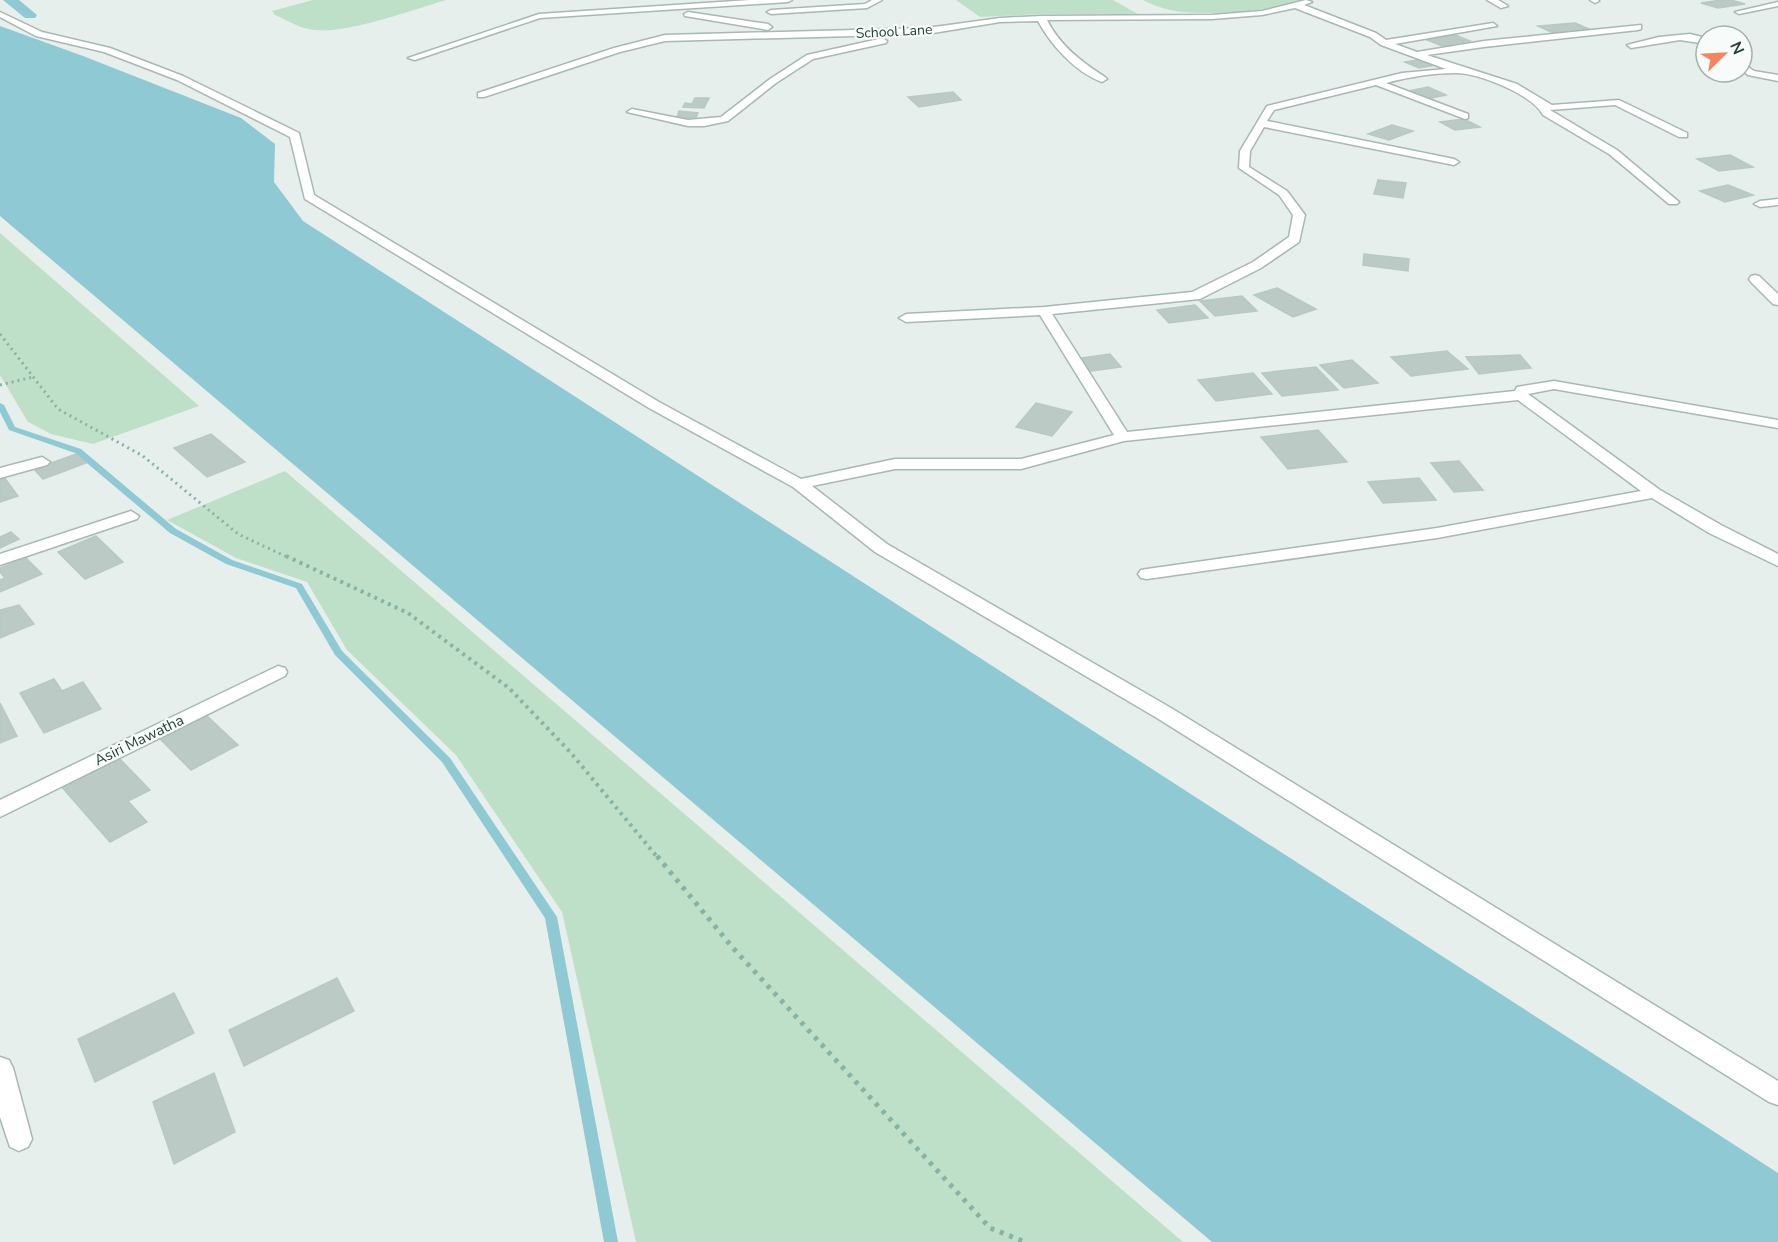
<svg xmlns="http://www.w3.org/2000/svg" width="1778" height="1242" font-family="'Nunito Sans',sans-serif">
<style>
.green{fill:#bfe0c8}
.water{fill:#8ec9d4}
.lines{fill:none;stroke-linecap:round;stroke-linejoin:round}
.stream{fill:#8ec9d4;fill-rule:evenodd}
.canal{fill:#8ec9d4;fill-rule:evenodd}
.building{fill:#bbcac4;stroke:#b8c9c2;stroke-width:1.5}
.minor-casing{stroke:#a8b8b2;stroke-width:3}
.path-far2{stroke:#86b3a5;stroke-width:3;stroke-dasharray:2 4;stroke-linecap:butt}
.path-far1{stroke:#86b3a5;stroke-width:4;stroke-dasharray:3 4.5;stroke-linecap:butt}
.path{stroke:#86b3a5;stroke-width:5;stroke-dasharray:4 6;stroke-linecap:butt}
.minor{fill:#fff;fill-rule:evenodd}
.labels{text-anchor:middle;stroke-width:4.5;stroke-linejoin:round;paint-order:stroke}
.far-street-label{font-size:14px;fill:#24423a;stroke:#f7fbf9}
.street-label{font-size:15px;fill:#24423a;stroke:#f7fbf9}
</style>
<rect width="100%" height="100%" fill="#e6efeb"/>
<g class="green">
<path d="M313,0h133c-34,10 -99,34 -132,30 -13,-1 -27,-10 -39,-15l-3,-4z"/>
<path d="M956,0h157l25,14h-92l-66,3z"/>
<path d="M1143,0h159c-27,11 -90,15 -119,12 -13,-1 -29,-6 -40,-12z"/>
<path d="M0,233l199,173 -106,38 -42,-10 -23,-12 -28,-47z"/>
<path d="M285,471l898,771h-547l-74,-330 -106,-157 -109,-105 -40,-68 -71,-24 -69,-38z"/>
</g>
<path class="water" d="M0,26l83,30 158,62 34,26 -1,38 29,39 1475,952v69h-566l-1212,-1026z"/>
<g class="lines">
<path class="stream" d="M0,403l4,2 11,22 66,22 95,80 56,31 70,24 40,67 108,107 107,159 61,325h-14l-59,-324 -103,-156 -107,-107 -39,-67 -70,-24 -56,-31 -95,-80 -66,-23 -9,-18z"/>
<path class="canal" d="M3,0h16l18,15 -2,3h-10z"/>
</g>
<g class="building">
<path d="M1721,0h10l14,4 -27,4 -17,-5z"/>
<path d="M1575,23l16,7 -38,3 -15,-7z"/>
<path d="M1455,35l15,6 -28,5 -15,-6z"/>
<path d="M1423,59l14,6 -18,3 -14,-6z"/>
<path d="M1428,87l18,8 -19,4 -18,-8z"/>
<path d="M953,92l8,8 -42,7 -11,-10z"/>
<path d="M695,98h14l-5,10 -21,-1 2,-4 7,1z"/>
<path d="M679,111l19,2 -2,5 -19,-1z"/>
<path d="M1464,119l16,8 -25,3 -15,-8z"/>
<path d="M1392,125l21,6 -24,9 -21,-6z"/>
<path d="M1730,155l23,12 -34,4 -22,-12z"/>
<path d="M1378,180l28,3 -3,15 -29,-4z"/>
<path d="M1728,185l25,10 -28,7 -25,-11z"/>
<path d="M1364,254l45,5 -1,12 -45,-6z"/>
<path d="M1277,288l39,21 -23,8 -39,-22z"/>
<path d="M1242,296l15,15 -42,5 -15,-15z"/>
<path d="M1195,305l13,13 -39,5 -12,-13z"/>
<path d="M1447,351l21,18 -57,7 -20,-19z"/>
<path d="M1110,354l11,13 -44,6 -10,-13z"/>
<path d="M1520,355l11,13 -52,6 -13,-17z"/>
<path d="M1352,360l26,23 -34,5 -24,-23z"/>
<path d="M1316,367l22,23 -56,6 -20,-23z"/>
<path d="M1253,373l19,21 -56,7 -18,-21z"/>
<path d="M1036,403l36,9 -20,24 -36,-9z"/>
<path d="M1318,430l29,32 -59,7 -27,-32z"/>
<path d="M211,434l34,28 -38,15 -33,-29z"/>
<path d="M76,454l10,9 -43,16 -9,-10z"/>
<path d="M1459,461l24,29 -29,2 -23,-29z"/>
<path d="M4,477l14,19 -18,6v-23z"/>
<path d="M1419,478l17,22 -53,3 -15,-21z"/>
<path d="M11,532l8,7 -19,9v-11z"/>
<path d="M96,536l27,26 -38,17 -27,-27z"/>
<path d="M26,558l16,16 -42,18v-12l5,-2 -5,-6v-4z"/>
<path d="M19,605l15,19 -34,14v-28z"/>
<path d="M54,679l8,12 21,-9 18,27 -57,24 -24,-40z"/>
<path d="M0,703l17,33 -17,7z"/>
<path d="M206,715l32,30 -47,25 -31,-31z"/>
<path d="M117,756l33,34 -22,11 19,21 -37,20 -50,-57z"/>
<path d="M337,978l17,33 -110,55 -15,-36z"/>
<path d="M174,993l20,40 -99,49 -17,-43z"/>
<path d="M214,1073l21,59 -61,32 -21,-62z"/>
</g>
<g class="lines">
<defs>
<g id="minor">
<path d="M750,0h42l-4,2 -248,16 -125,42 -7,-2 131,-44z"/>
<path d="M872,0h10l-15,8 -96,6 -4,-2 4,-2 94,-6z"/>
<path d="M1306,0l6,2 -8,3 72,28 10,7 107,-17 4,3 -102,18 22,8 67,-11 157,-16v4l-3,1 -154,17 -57,8 90,29 35,21 67,-5 68,33v4h-8l-64,-32 -65,5 67,40 62,52 -2,2h-8l-60,-50 -66,-39c-10,-20 -64,-42 -87,-42 -22,0 -48,4 -70,10l82,31v4l-3,1 -89,-34 -102,25 -7,11 187,38 5,3 -5,3 -190,-38 -14,24 -1,16 38,24 18,24 -6,27 -38,26 -61,31 -148,15 75,118 388,-41 2,-4 37,-6 224,39v8l-224,-39 -26,5 132,96 61,35 57,29v12l-69,-33 -57,-35 -215,40 -290,41 -6,-1 -3,-4 3,-4 6,-1 290,-41 204,-37 -123,-91 -394,41 -103,28h-126l-83,17 75,58 284,164 607,373v24l-9,-3 -612,-384 -282,-166 -82,-65 -144,-79 -344,-209 -15,-62 -113,-57 -73,-28 -68,-16 -36,-19v-5l42,20 68,16 73,28 116,57 15,62 345,207 142,77 94,-20h126l93,-24 -74,-120 -134,7 -7,-4 7,-4 138,-7 148,-15 61,-30 36,-25 4,-22 -14,-20 -40,-27 1,-17 27,-45 135,-33 44,-4 -65,-24 -11,-8 -75,-29 -33,7 -50,4 -165,1c13,26 35,42 58,57l2,2 -5,3c-27,-10 -51,-37 -64,-61l-38,1 -73,12 -262,7 -45,11 -136,45h-6v-4l136,-45 51,-13 262,-7 73,-10 41,-2 171,-1 50,-4z"/>
<path d="M1487,0h11l10,6 -7,2z"/>
<path d="M1590,0h8l1,1 -4,2z"/>
<path d="M1778,2v4l-39,8 -4,-2z"/>
<path d="M688,12l80,12 4,3 -4,3 -83,-14 -1,-2z"/>
<path d="M1690,34l16,4v6l-26,-4 -49,8 -4,-3 32,-8z"/>
<path d="M883,38l4,3 -1,2 -73,16 -37,24 -48,38 -24,5h-16l-61,-14 5,-3 56,11 33,-3 49,-38 37,-24z"/>
<path d="M1742,63l12,8 24,4v6l-30,-6 -6,-5z"/>
<path d="M1778,199v6l-18,2 -6,-3 6,-3z"/>
<path d="M1755,275l4,1 19,18v11l-5,-1 -22,-22 -2,-3 2,-3z"/>
<path d="M42,457l8,5 -3,3 -47,13v-10z"/>
<path d="M131,511l8,5 -2,3 -137,46v-11z"/>
<path d="M278,666l7,2 2,4 -2,4 -285,141v-17z"/>
<path d="M0,1057l9,3 4,8 19,71 -4,8 -9,4 -9,-4 -10,-30z"/>
</g>
</defs>
<use href="#minor" class="minor-casing"/>
<g class="path-far2">
<path d="M0,334l58,75 85,47 95,78 51,24"/>
<path d="M0,385l33,-8"/>
</g>
<path class="path-far1" d="M286,556l122,57 101,75 62,65 87,105"/>
<path class="path" d="M657,856l76,92 257,280 35,14"/>
<use href="#minor" class="minor"/>
</g>
<g class="labels">
<g class="far-street-label">
<text transform="translate(894 31) rotate(-3)" y="5">School Lane</text>
</g>
<g class="street-label">
<text transform="translate(139 740) rotate(-26)" y="5">Asiri Mawatha</text>
</g>
</g>
<g transform="translate(1724 54) rotate(66)"><circle r="28" fill="#f7fbf9" stroke="#a3b1ad" stroke-width="1.5"/>
<path d="M0-4.5L10 22L0 15L-10 22Z" fill="#f4845f"/>
<text y="-9" font-size="16" font-weight="bold" text-anchor="middle" fill="#24423a">N</text>
</g>
</svg>
